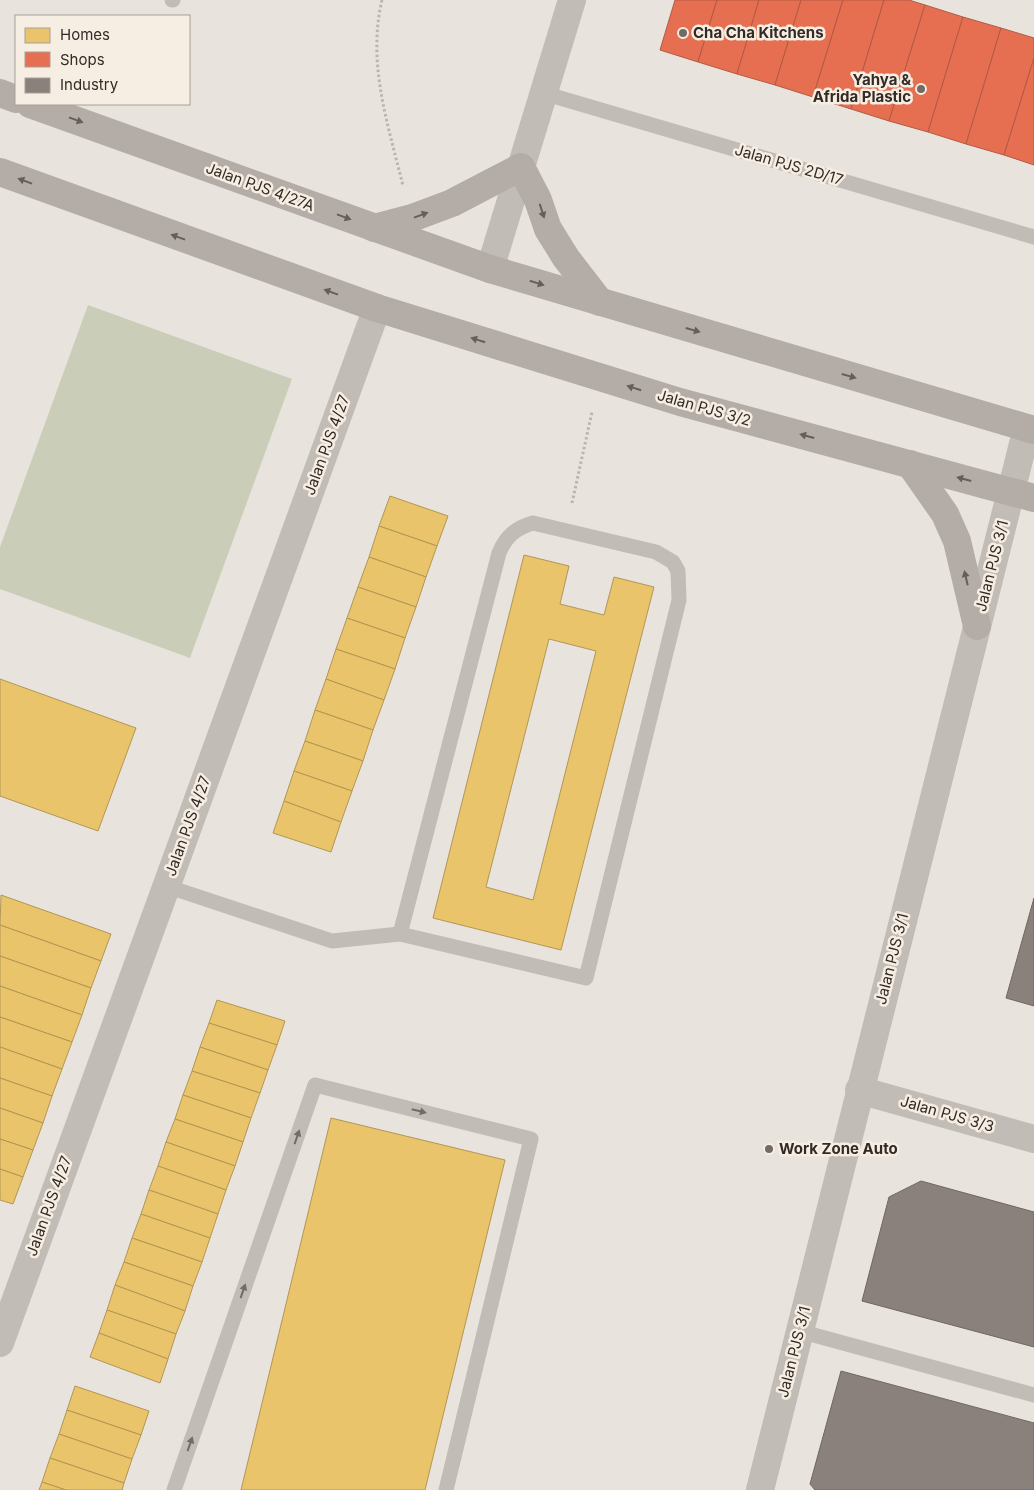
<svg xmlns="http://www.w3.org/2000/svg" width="1034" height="1490" font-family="Inter,sans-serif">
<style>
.green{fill:#caceb8}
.homes{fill:#e9c46a;stroke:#b29655;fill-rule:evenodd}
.shops{fill:#e76f51;stroke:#b15a44}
.industry{fill:#8a817c;stroke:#706762}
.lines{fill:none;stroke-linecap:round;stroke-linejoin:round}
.path{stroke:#bbb4af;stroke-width:3;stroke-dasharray:2.5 2.5;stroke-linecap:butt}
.service{stroke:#c2bcb6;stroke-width:15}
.minor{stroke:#c2bcb6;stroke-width:28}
.tertiary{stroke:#c2bcb6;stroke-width:28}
.secondary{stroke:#b3aca7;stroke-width:28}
.oneway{fill:#665e59}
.oneway2{fill:#736c66}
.poi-dot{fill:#726b65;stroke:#f7eee3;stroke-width:2}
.labels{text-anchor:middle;stroke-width:5;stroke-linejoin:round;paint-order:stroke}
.poi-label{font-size:15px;font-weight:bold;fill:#322a25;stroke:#f7eee3;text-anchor:start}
.street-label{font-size:15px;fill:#322a25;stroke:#f7eee3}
</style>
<rect width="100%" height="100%" fill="#e9e3dd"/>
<path class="green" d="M88,305l204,74 -102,279 -190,-69v-42z"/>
<g class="homes">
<path d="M390,496l58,20 -11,30 -58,-20z"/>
<path d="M379,526l58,20 -11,31 -57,-20z"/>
<path d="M524,555l45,11 -9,38 44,11 10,-38 40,10 -93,363 -128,-32zM549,639l47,12 -63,249 -47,-13z"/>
<path d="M369,557l57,20 -10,30 -58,-20z"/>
<path d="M358,587l58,20 -11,31 -58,-20z"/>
<path d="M347,618l58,20 -10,31 -59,-20z"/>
<path d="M336,649l59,20 -11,31 -58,-21z"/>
<path d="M0,679l136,49 -38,103 -98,-35z"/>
<path d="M326,679l58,21 -11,30 -58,-20z"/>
<path d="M315,710l58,20 -10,31 -58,-20z"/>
<path d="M305,741l58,20 -11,30 -58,-20z"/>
<path d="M294,771l58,20 -11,31 -57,-21z"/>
<path d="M284,801l57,21 -10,30 -58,-19z"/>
<path d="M1,895l110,39 -10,27 -101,-36z"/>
<path d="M0,925l101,36 -10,27 -91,-32z"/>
<path d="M0,956l91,32 -9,27 -82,-29z"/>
<path d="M0,986l82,29 -10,27 -72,-25z"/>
<path d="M217,1000l68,21 -8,24 -68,-22z"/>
<path d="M0,1017l72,25 -10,27 -62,-22z"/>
<path d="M209,1023l68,22 -9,25 -68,-23z"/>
<path d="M0,1047l62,22 -10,27 -52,-18z"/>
<path d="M200,1047l68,23 -8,23 -68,-22z"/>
<path d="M192,1071l68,22 -9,25 -68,-23z"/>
<path d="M0,1078l52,18 -9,27 -43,-15z"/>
<path d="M183,1095l68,23 -8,24 -68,-23z"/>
<path d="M0,1108l43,15 -10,27 -33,-11z"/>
<path d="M331,1118l174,42 -80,330h-184z"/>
<path d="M175,1119l68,23 -8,24 -69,-24z"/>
<path d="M0,1139l33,11 -10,27 -23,-8z"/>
<path d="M166,1142l69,24 -9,24 -68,-24z"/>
<path d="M158,1166l68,24 -8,24 -69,-24z"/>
<path d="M0,1169l23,8 -10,27 -13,-4z"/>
<path d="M149,1190l69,24 -8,24 -69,-24z"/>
<path d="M141,1214l69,24 -8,24 -70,-24z"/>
<path d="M132,1238l70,24 -9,24 -69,-24z"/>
<path d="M124,1262l69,24 -8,25 -70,-26z"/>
<path d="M115,1285l70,26 -9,23 -69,-24z"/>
<path d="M107,1310l69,24 -8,25 -69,-26z"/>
<path d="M99,1333l69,26 -8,24 -70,-26z"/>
<path d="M75,1386l74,25 -8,24 -74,-25z"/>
<path d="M67,1410l74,25 -9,24 -73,-25z"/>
<path d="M59,1434l73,25 -8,24 -74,-25z"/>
<path d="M50,1458l74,25 -2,7h-56l-24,-8z"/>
<path d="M42,1482l24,8h-27z"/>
</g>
<g class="shops">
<path d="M675,0h42l-19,62 -38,-12z"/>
<path d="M717,0h42l-22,74 -39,-12z"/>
<path d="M759,0h42l-26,85 -38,-11z"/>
<path d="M801,0h42l-30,97 -38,-12z"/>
<path d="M843,0h41l-33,109 -38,-12z"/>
<path d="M884,0h25l16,5 -36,116 -38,-12z"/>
<path d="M925,5l38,12 -35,115 -39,-11z"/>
<path d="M963,17l38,11 -35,116 -38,-12z"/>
<path d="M1001,28l33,10v20l-30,97 -38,-11z"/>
<path d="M1034,58v107l-30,-10z"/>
</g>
<g class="industry">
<path d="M1034,898v108l-28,-8z"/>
<path d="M921,1181l113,31v135l-172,-46 27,-104z"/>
<path d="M841,1371l193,52v67h-219l-5,-6z"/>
</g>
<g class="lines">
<g class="path">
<path d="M382,0c-15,64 6,124 21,186"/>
<path d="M572,503l20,-91"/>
</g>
<g class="service">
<path d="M172,0h1"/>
<path d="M543,93l491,144"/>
<path d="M533,523l123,29 17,10 5,9 1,29 -93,378 -186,-44 99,-381c7,-17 17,-25 34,-30z"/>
<path d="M166,886l166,55 68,-7"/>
<path d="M799,1331l235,64"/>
<path d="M174,1490l141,-405 216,54 -85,351"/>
</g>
<g class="minor">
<path d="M859,1090l175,49"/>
<path d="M0,1343l377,-1035"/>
<path d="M760,1490l267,-1062"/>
</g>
<path class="tertiary" d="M490,269l82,-269"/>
<g class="secondary">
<path d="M0,93l16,6"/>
<path d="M30,104l460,165 544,161"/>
<path d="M0,172l377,136 303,94 354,96"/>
<path d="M374,228l38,-10 40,-15 69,-36 17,33 10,29 18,29 34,44"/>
<path d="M910,464l35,50 12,27 20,85"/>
</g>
</g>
<defs><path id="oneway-solid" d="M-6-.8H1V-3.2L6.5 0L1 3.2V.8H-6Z" transform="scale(1.25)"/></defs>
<g class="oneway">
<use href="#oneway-solid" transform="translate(76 120) rotate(20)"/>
<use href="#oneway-solid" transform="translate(25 181) rotate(-160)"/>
<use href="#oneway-solid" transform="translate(542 211) rotate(72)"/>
<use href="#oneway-solid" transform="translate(421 215) rotate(-20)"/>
<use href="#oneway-solid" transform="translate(344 217) rotate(20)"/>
<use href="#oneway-solid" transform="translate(178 237) rotate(-160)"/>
<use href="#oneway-solid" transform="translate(537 283) rotate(17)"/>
<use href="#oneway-solid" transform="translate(331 292) rotate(-160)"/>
<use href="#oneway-solid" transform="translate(693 330) rotate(16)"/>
<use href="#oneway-solid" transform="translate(478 340) rotate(-163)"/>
<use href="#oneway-solid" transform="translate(849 376) rotate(16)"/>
<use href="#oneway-solid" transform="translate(634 388) rotate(-162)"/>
<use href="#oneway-solid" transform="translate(807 436) rotate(-165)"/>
<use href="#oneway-solid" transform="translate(964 479) rotate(-165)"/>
<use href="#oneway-solid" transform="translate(966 578) rotate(-103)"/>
</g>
<g class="oneway2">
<use href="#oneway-solid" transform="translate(419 1111) rotate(14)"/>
<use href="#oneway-solid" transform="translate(297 1137) rotate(-71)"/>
<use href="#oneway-solid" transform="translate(243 1291) rotate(-71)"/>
<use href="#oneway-solid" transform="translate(190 1444) rotate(-71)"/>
</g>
<g class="poi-dot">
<circle cx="683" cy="33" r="5"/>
<circle cx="921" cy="89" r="5"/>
<circle cx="769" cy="1149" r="5"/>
</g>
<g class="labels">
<g class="poi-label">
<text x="693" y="38">Cha Cha Kitchens</text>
<text x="911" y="85" text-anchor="end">Yahya &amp;<tspan x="911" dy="17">Afrida Plastic</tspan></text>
<text x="779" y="1154">Work Zone Auto</text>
</g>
<g class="street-label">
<text transform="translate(789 165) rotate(16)" y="5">Jalan PJS 2D/17</text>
<text transform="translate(260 187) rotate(20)" y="5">Jalan PJS 4/27A</text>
<text transform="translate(704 408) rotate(16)" y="5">Jalan PJS 3/2</text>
<text transform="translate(327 445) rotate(-70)" y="5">Jalan PJS 4/27</text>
<text transform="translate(992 566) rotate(-76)" y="5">Jalan PJS 3/1</text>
<text transform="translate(188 826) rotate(-70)" y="5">Jalan PJS 4/27</text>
<text transform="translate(892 959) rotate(-76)" y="5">Jalan PJS 3/1</text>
<text transform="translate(947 1114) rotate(16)" y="5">Jalan PJS 3/3</text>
<text transform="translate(49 1206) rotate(-70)" y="5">Jalan PJS 4/27</text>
<text transform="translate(794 1352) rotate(-76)" y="5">Jalan PJS 3/1</text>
</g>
</g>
<rect x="15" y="15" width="175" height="90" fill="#f7eee3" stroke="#a8a097"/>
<rect x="25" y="28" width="25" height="15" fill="#e9c46a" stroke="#a8a097"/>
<text x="60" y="40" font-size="15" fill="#322a25">Homes</text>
<rect x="25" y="52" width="25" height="15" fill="#e76f51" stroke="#a8a097"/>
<text x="60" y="65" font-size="15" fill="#322a25">Shops</text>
<rect x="25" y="78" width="25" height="15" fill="#8a817c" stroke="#a8a097"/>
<text x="60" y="90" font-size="15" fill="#322a25">Industry</text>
</svg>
